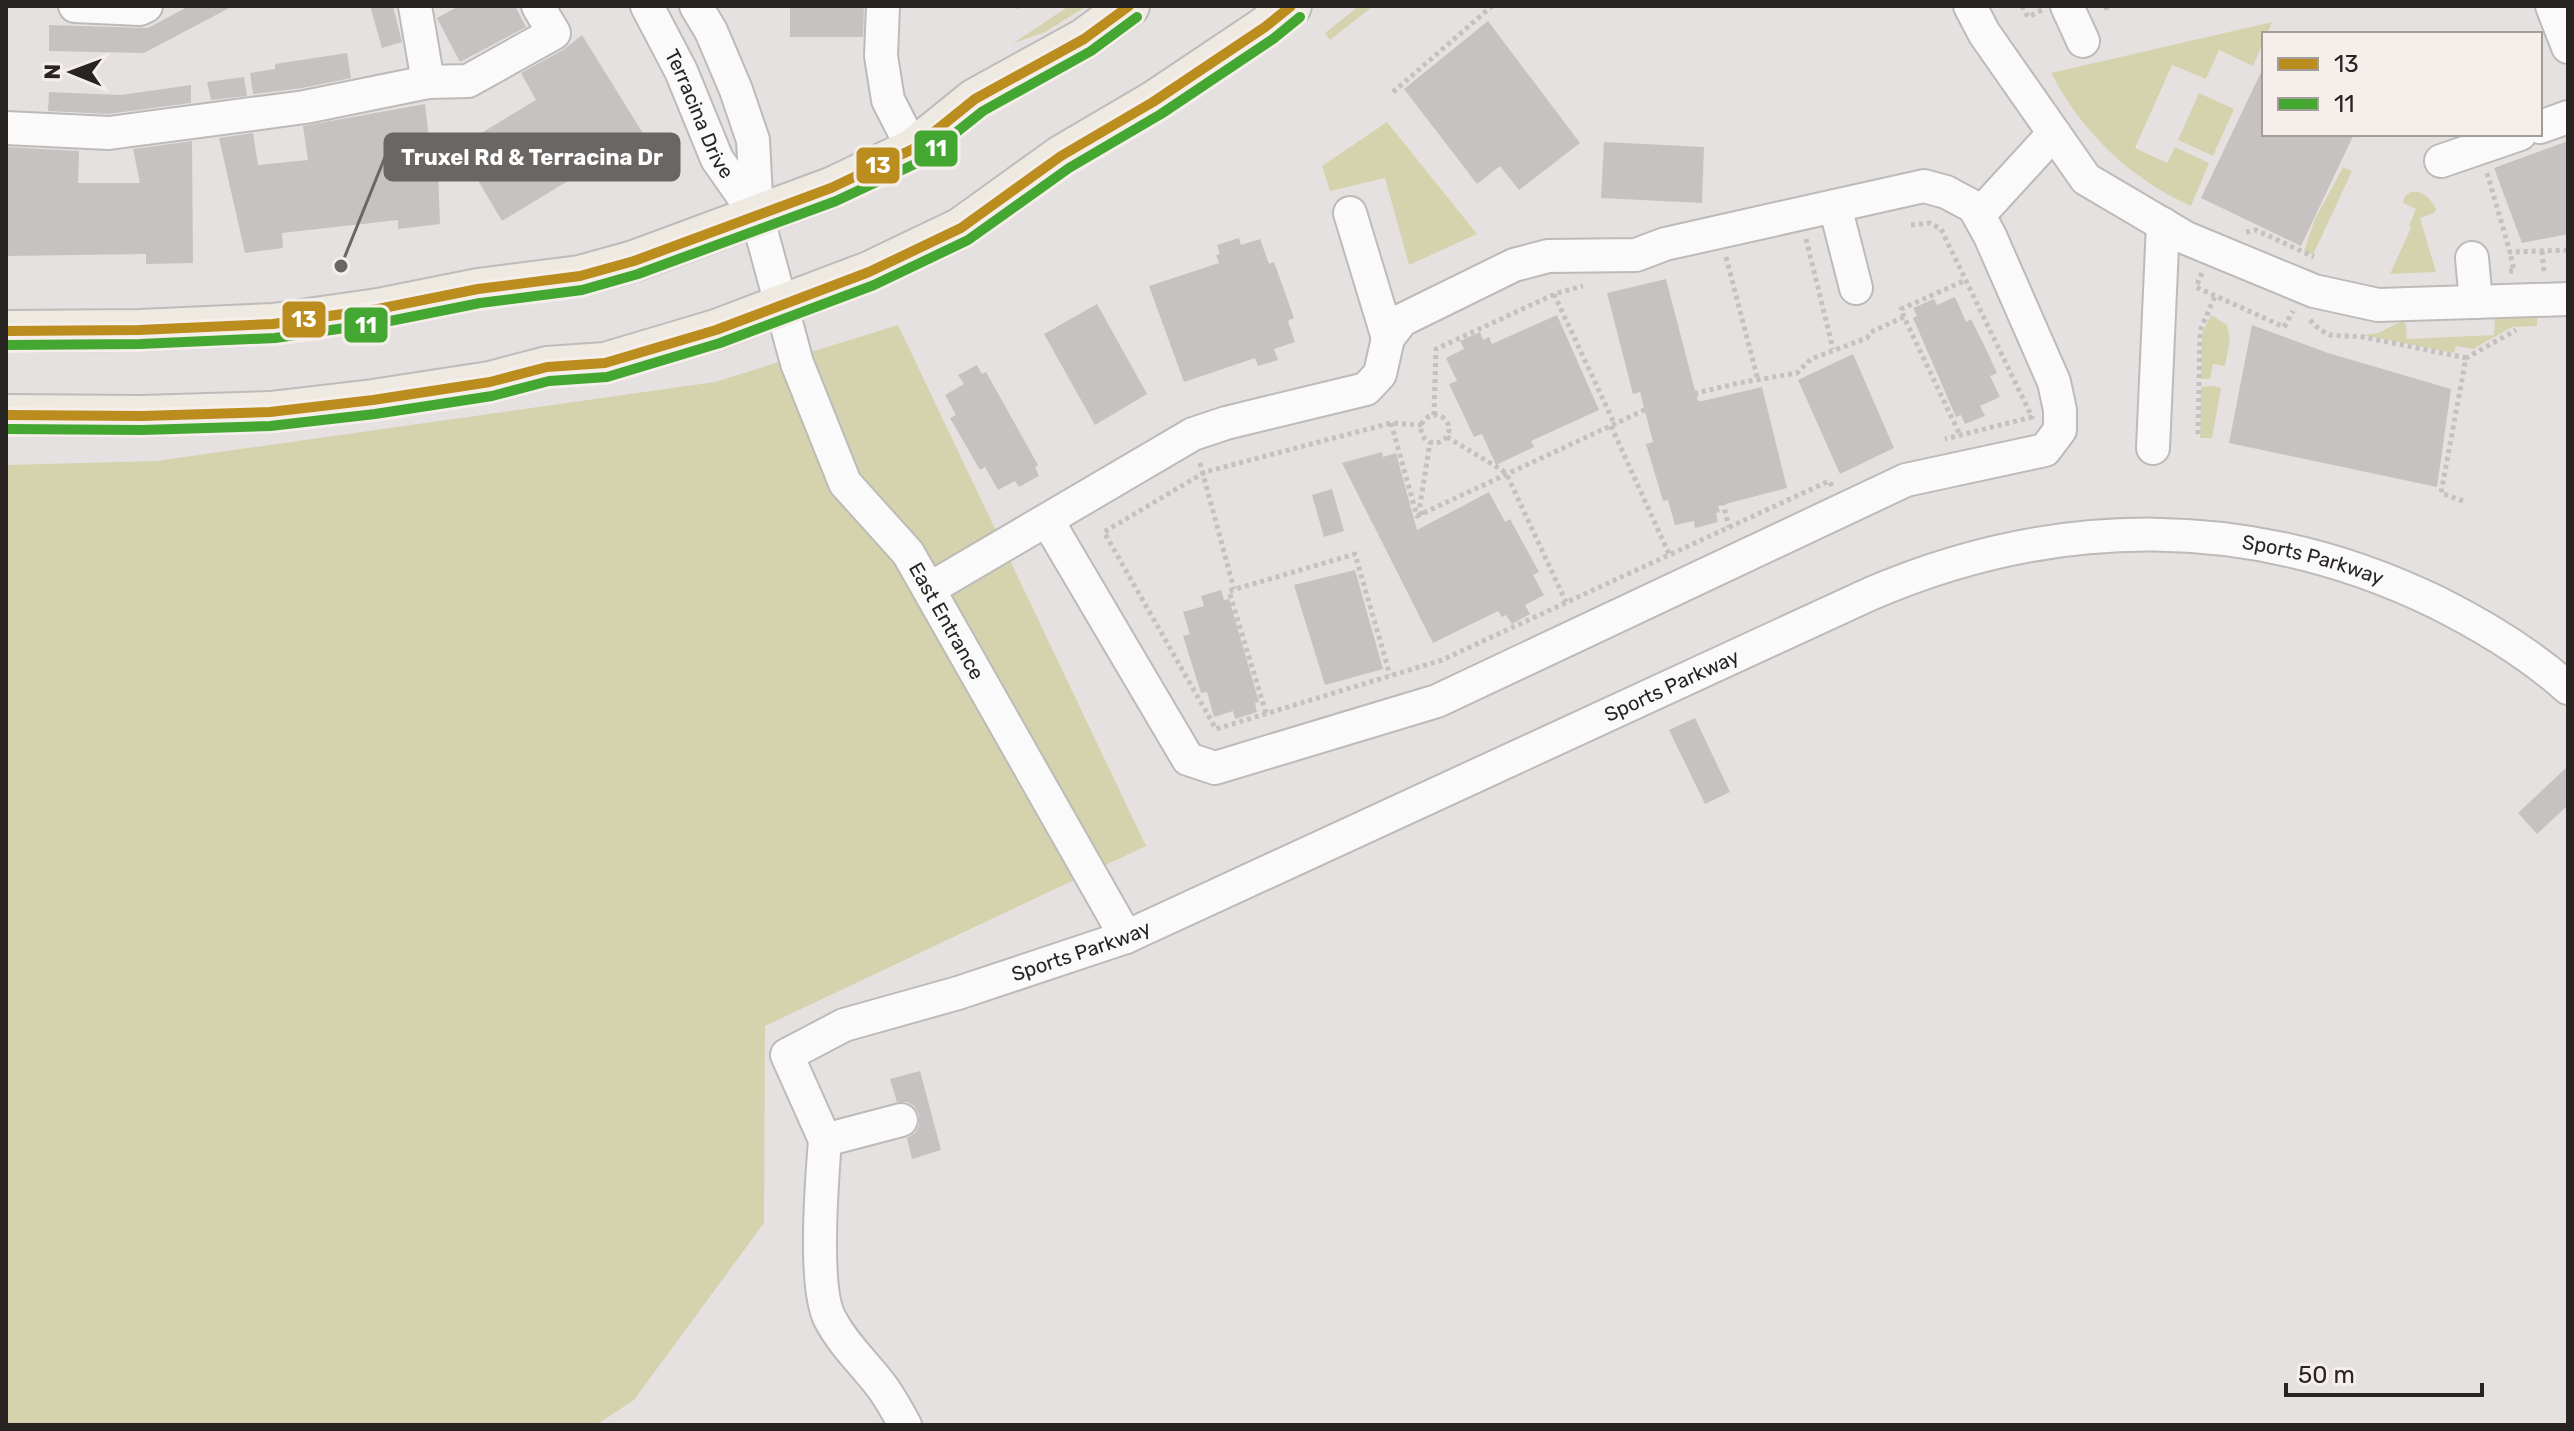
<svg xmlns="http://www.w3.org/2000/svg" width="2574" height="1431" font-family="Rubik,sans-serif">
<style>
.green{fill:#d5d3ae}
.building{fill:#c6c2c2}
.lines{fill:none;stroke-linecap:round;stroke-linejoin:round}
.minor-casing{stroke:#bdbab8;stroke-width:36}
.major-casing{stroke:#bebcbb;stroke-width:44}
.path{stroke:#c3c2c1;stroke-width:5;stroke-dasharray:4 4;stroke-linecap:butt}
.minor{stroke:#fbfafa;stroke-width:32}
.major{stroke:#eee9e1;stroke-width:40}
.bus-1-casing{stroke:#f5eeea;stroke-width:16}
.bus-2-casing{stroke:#f5eeea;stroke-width:16}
.bus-1{stroke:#bb8c1e;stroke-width:10}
.bus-2{stroke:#43a731;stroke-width:10}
.labels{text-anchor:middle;stroke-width:6;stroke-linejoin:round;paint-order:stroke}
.street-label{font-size:20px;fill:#272422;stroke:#f5eeea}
.leader{fill:none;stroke:#6a6664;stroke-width:3}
.callout-dot{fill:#6a6664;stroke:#f5eeea;stroke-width:3}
.callout{fill:#6a6664;stroke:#6a6664;stroke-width:3}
.callout-label{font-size:22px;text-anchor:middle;font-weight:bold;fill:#fff}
.line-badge{stroke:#f5eeea;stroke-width:3}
.badge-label{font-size:22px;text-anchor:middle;font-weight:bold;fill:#fff}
</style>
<rect width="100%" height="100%" fill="#e5e1e0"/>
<g class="green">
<path d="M1069,6h18l-42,26 -33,12z"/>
<path d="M1359,6h14l-43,34 -5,-7z"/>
<path d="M2272,22l-5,12h-3v7l-11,25 -34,-16 -13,29 -34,-14 -37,83 32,15 8,-16 34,16 -18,43c-62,-28 -108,-73 -140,-133z"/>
<path d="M2199,93l35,16 -21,47 -35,-16z"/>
<path d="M1387,122l90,112 -68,31 -24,-87 -55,13 -8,-25z"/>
<path d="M2343,167l9,4 -39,84 -9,-4 11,-32z"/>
<path d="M2411,192c12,-2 20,7 25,17l-2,4 -14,5 16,54 -46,2 21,-46 -2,-2 7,-17 -13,-6 2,-7z"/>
<path d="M2537,314v12l-25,1 -39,22 -17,-3 -2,7 -91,-18 15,-2 24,-12 4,3 1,15 87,-4 1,-19z"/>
<path d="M2211,315l16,10 3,14 -5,27 -12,-2 -3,15h-9l1,-45z"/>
<path d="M898,325l248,521 -381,180 -1,197 -130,177 -38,25h-590v-960l150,-4 559,-79z"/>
<path d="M2212,386l9,2 -9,50h-12l1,-51z"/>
</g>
<g class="building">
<path d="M189,6h44l-89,47 -95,-2v-26l99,3z"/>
<path d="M370,6h23l9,36 -20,6z"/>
<path d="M459,6h56l11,21 -66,35 -23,-44z"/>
<path d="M790,6h74l-1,31h-73z"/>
<path d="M1488,21l92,122 -61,47 -19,-24 -23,18 -73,-95z"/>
<path d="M582,35l62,100 -142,86 -44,-74 78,-47 -15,-27 42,-23z"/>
<path d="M347,53l4,25 -49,10 -49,6 -3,-21 25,-4v-5z"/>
<path d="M2264,66v68h90l-53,112 -100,-48z"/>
<path d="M244,77l3,19 -36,4 -4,-18z"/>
<path d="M191,85v18l-83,11 -60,-3 1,-19 72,3z"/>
<path d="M425,104l5,42h7l3,78 -42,5v-9l-116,13 1,15 -38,5 -26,-115 34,-5 5,32 50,-5 -5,-34z"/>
<path d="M192,141l1,122 -47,1v-10l-140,2v-109l73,4 -1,32h62l-7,-34z"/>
<path d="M2568,141v93l-46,9 -28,-75z"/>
<path d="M1604,142l100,5 -2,56 -101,-5z"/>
<path d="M1239,238l2,7 19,-6 9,25 5,-2 20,56 -6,3 7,21 -21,7 4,11 -20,6 -3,-8 -71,24 -35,-96 70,-23 -3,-8 4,-1 -3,-9z"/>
<path d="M1666,279l32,123 64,-15 25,101 -69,18 2,6 -4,1 2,9 -23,6 -1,-7 -19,4 -7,-25 -5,1 -17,-57 7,-2 -13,-50 -7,2 -26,-101z"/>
<path d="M1955,297l11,25 5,-3 15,30 11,24 -7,3 10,21 -20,9 5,10 -20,8 -4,-9 -5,2 -43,-99 4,-2 -4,-8 21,-9 3,6z"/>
<path d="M1097,304l50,90 -52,31 -51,-91z"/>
<path d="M1557,315l42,95 -68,31 3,6 -38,18 -14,-31 -8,3 -16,-34 -9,-19 8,-3 -11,-23 18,-9 -4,-8 20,-9 3,8 6,-3 3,7z"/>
<path d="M2252,325l76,28 123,36 -14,98 -208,-44z"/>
<path d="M1853,354l41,94 -54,26 -42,-94z"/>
<path d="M977,365l5,9 4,-2 52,93 -3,2 4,9 -20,11 -4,-6 -17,9 -13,-23 -5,3 -30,-52 6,-3 -11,-20 19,-11 -6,-9z"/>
<path d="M1382,452l1,5 13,-4 21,77 72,-38 16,30 5,-3 29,53 -6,3 11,20 -19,10 5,9 -18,10 -6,-9 -4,2 -4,-6 -65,32 -91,-180z"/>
<path d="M1332,489l12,42 -20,6 -12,-42z"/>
<path d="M1355,570l28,99 -58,16 -31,-100z"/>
<path d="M1221,590l3,10 5,-1 30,103 -4,1 2,9 -22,7 -2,-8 -19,6 -7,-25 -6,1 -18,-57 7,-2 -7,-22 21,-6 -3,-10z"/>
<path d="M1695,718l35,74 -25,12 -36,-74z"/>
<path d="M2568,766v39l-31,29 -19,-21z"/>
<path d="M920,1071l21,79 -29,9 -5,-21 8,-5 4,-7v-12l-5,-8 -7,-4h-10l-7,-23z"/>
</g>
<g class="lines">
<defs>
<g id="minor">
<path d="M75,6l65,3 6,-3"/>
<path d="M415,6l13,76"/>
<path id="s1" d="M647,6l34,65 36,88 40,57"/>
<path id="s2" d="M696,6l15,25 25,59 17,50 4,76 40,147 48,120 63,70 218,384"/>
<path d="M883,6l-2,50 7,44 25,49"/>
<path d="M1970,6l14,27 102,146 100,59 128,53 64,14 190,-6"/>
<path d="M2067,6l16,35"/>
<path d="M2552,6l16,41"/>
<path d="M2540,127l28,-10"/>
<path d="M6,128l103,5 196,-26 123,-25 40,-1 86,-48 -16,-27"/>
<path d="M2441,161l79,-27"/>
<path d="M1835,206l21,82"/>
<path d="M1350,213l38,125"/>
<path d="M1979,215l75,-82"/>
<path d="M2472,258l4,44"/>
<path d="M2153,448l10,-224"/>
<path d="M929,589l264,-155 33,-11 140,-34 14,-15 8,-36 14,-18 112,-55 34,-9 88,-1 29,-11 259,-58 22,6 28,15 16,29 64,146 6,28v20l-15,20 -139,30 -469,221 -222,67 -27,-9 -141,-239"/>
<path d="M901,1120l-76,20c-3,39 -12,147 5,179 13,25 32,42 49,64 10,12 18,28 26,42"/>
<path id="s3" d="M825,1140l-38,-85 57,-30 114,-32 168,-56 744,-343c186,-80 382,-81 566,8 46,23 93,51 132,86"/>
</g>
<g id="major">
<path d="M6,331l133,-1 134,-6 105,-15 100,-20 102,-13 54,-15 197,-73 82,-39 62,-50 109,-60 45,-33"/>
<path d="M6,415l136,1 128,-4 103,-12 117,-18 57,-15 58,-4 111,-33 153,-58 92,-44 100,-72 92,-54 112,-75 26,-21"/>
</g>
</defs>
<use href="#minor" class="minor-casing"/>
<use href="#major" class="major-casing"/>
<g class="path">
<path d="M1015,6h5"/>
<path d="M2022,6l6,11 14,-7"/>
<path d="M2106,6l1,5"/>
<path d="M1393,92l99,-86"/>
<path d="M2487,173l23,79 58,-2"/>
<path d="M1911,225l19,-2 11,6 91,188 -87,22"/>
<path d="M2246,232l10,-2 58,27"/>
<path d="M1806,239l27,110"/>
<path d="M2542,251l2,21"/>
<path d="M1726,257l32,123"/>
<path d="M2509,271h5l-4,-19"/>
<path d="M2202,273l-6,14 88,40 9,-16"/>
<path d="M1554,294l61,131"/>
<path d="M1904,317l-3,-8 65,-29"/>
<path d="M2310,320l10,10 10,5 33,2 103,21"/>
<path d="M1695,393l34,134"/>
<circle cx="1435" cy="429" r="14"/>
<path d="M1434,415l2,-66 121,-56 26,-7"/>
<path d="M1391,423l26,93 249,-116 73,-17 58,-10 14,-14 56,-21 4,-6 33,-15 56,118"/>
<path d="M1422,425l-31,-2 -186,49 -101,60 112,197 226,-69 387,-179 3,5"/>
<path d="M1611,426l58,128"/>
<path d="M2198,434l2,-103 15,-35"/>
<path d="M1447,437l55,33 5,5 59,127"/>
<path d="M1200,463l34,126"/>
<path d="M2463,501l-22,-8 25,-135 50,-28"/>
<path d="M1422,515l-2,-10 10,-63"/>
<path d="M1266,713l-37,-122 126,-37 35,121"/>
</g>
<use href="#minor" class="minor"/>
<use href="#major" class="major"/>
<defs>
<g id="bus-1">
<path d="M6,331l133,-1 134,-6 105,-15 100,-20 102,-13 54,-15 197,-73 82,-39 62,-50 109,-60 45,-33"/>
<path d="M6,415l136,1 128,-4 103,-12 117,-18 57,-15 58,-4 111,-33 153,-58 92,-44 100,-72 92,-54 112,-75 26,-21"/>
</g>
<g id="bus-2">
<path d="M6,345l134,-1 135,-6 105,-15 100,-20 102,-13 56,-16 198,-73 83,-39 64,-51 108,-60 46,-34"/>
<path d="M6,429l136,1 128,-4 105,-12 117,-18 57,-15 58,-4 113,-34 154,-58 94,-45 101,-72 92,-54 112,-75 27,-22"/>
</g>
</defs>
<use href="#bus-1" class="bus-1-casing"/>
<use href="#bus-2" class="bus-2-casing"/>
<use href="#bus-1" class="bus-1"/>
<use href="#bus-2" class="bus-2"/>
</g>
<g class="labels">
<g class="street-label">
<text dy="7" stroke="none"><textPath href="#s1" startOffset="120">Terracina Drive</textPath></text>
<text dy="7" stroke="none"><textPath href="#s3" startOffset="1726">Sports Parkway</textPath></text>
<text dy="7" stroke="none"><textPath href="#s2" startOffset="676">East Entrance</textPath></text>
<text dy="7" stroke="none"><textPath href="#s3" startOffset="1054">Sports Parkway</textPath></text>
<text dy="7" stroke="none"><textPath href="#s3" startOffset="406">Sports Parkway</textPath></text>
</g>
</g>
<path class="leader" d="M341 266L385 157"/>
<circle class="callout-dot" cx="341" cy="266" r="8"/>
<rect class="callout" x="385" y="134" width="294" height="46" rx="8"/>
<g class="callout-label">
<text x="532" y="165">Truxel Rd &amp; Terracina Dr</text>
</g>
<g class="line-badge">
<rect x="913" y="129" width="46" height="39" rx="8" fill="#43a731"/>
<rect x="855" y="146" width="46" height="39" rx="8" fill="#bb8c1e"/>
<rect x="281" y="300" width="46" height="39" rx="8" fill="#bb8c1e"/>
<rect x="343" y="306" width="46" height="38" rx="8" fill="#43a731"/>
</g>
<g class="badge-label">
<text x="936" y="156">11</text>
<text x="878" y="173">13</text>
<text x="304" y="327">13</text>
<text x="366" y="333">11</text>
</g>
<rect width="2574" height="1431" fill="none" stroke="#272422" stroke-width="16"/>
<rect x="2262" y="32" width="280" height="104" fill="#f5eeea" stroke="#a39d9a" stroke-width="2"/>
<rect x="2278" y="58" width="40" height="12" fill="#bb8c1e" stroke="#a39d9a" stroke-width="2"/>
<text x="2334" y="72" font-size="24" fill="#272422">13</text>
<rect x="2278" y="98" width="40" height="12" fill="#43a731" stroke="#a39d9a" stroke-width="2"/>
<text x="2334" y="112" font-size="24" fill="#272422">11</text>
<g transform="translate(72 72) rotate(271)" stroke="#f5eeea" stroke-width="6" paint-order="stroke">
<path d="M0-6L14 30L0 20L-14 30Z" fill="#272422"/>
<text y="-12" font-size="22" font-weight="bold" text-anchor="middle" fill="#272422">N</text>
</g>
<path d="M2286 1383v12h196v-12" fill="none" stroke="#272422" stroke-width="4"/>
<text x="2298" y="1383" font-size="24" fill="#272422" stroke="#f5eeea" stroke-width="6" paint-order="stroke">50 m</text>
</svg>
